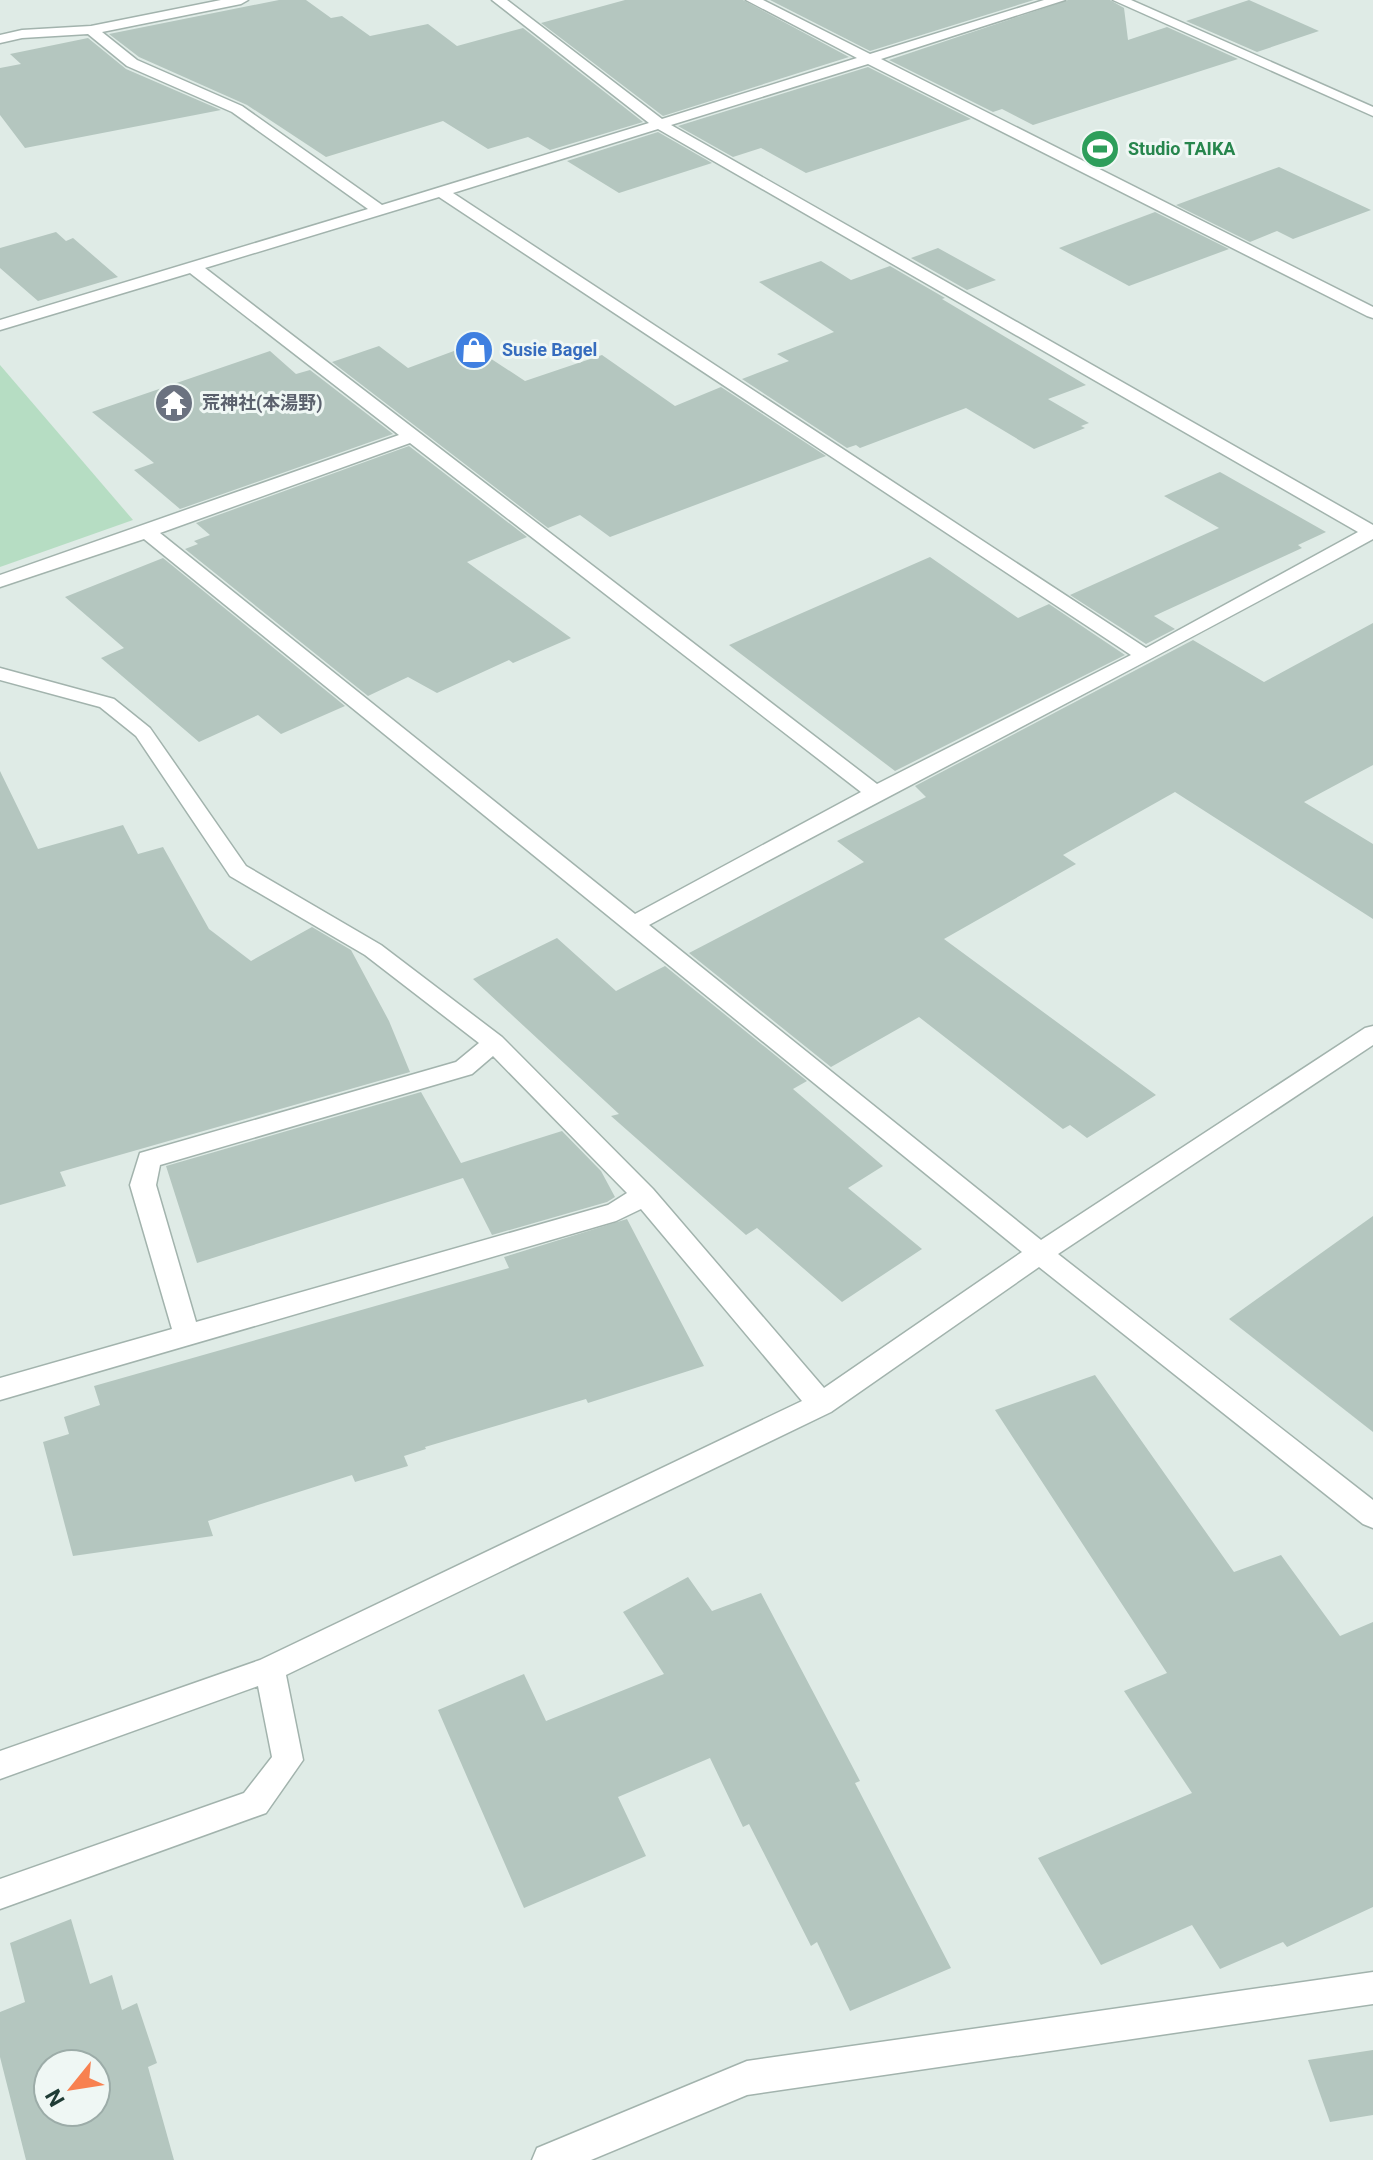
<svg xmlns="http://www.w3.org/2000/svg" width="1373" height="2160" font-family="Roboto,'Noto Sans JP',sans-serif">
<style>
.green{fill:#b6ddc3}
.building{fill:#b4c6bf;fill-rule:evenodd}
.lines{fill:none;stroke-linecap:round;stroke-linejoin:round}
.minor-casing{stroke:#a2b3ad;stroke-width:3}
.minor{fill:#fff;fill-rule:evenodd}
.labels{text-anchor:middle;stroke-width:6;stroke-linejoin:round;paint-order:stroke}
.far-leisure-label{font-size:18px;font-weight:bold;fill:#27864d;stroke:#eff7f4;text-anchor:start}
.far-shop-label{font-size:18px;font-weight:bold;fill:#366cbe;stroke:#eff7f4;text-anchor:start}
.far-worship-label{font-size:18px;font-weight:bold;fill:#5b616d;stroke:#eff7f4;text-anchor:start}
</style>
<rect width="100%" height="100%" fill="#dfebe6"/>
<path class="green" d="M0,365l133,155 -133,47z"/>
<g class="building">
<path d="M279,0h27l25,18 11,-2 28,20 58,-12 29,22 66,-18 120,94 -93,28 -22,-13 -40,12 -45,-28 -117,36 -79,-52 -108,-48 -30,-23z"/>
<path d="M625,0h118l106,57 -186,59 -122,-93z"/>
<path d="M770,0h264l-164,51z"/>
<path d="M1068,0h42l14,8 4,32 39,-13 71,32 -205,66 -31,-16 -9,3 -104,-52z"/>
<path d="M1249,0l70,31 -62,21 -71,-31z"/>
<path d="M88,38l38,31 95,41 -196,38 -25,-33v-47l21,-4 -11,-10z"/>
<path d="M868,67l103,52 -165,54 -45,-25 -28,9 -55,-31z"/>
<path d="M658,132l54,31 -93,30 -52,-32z"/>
<path d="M1279,167l92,43 -78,29 -16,-8 -27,11 -74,-37z"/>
<path d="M1155,212l74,37 -100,37 -70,-38z"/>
<path d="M56,232l10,9 7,-3 45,39 -80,24 -38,-33v-20z"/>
<path d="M938,248l58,32 -29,10 -56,-32z"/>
<path d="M821,261l30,19 39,-14 55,32 -3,1 144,86 -38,14 41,24 -8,3 4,2 -51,21 -68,-41 -106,40 -4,-3 -9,3 -105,-69 47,-18 -12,-7 57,-22 -75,-50z"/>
<path d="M470,345l55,36 77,-26 73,51 46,-19 105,69 -216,81 -30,-22 -32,13 -216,-166 47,-16 29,22z"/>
<path d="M270,351l26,23 14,-4 83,64 -213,75 -46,-39 20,-7 -62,-51z"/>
<path d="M409,446l118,91 -60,25 104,76 -58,25 -4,-3 -72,33 -29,-16 -40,19 -183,-147 13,-5 -4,-3 16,-6 -14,-12z"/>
<path d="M1220,472l106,60 -28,13 4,3 -148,68 21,13 -29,15 -76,-49 149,-67 -55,-32z"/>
<path d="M930,557l88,61 31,-14 76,51 -230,116 -166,-126z"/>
<path d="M163,558l182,148 -64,28 -23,-19 -59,27 -98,-84 23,-10 -59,-51z"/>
<path d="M1373,623v142l-69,37 69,42v75l-198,-127 -112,63 13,9 -132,75 212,156 -69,43 -17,-13 -7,4 -144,-112 -88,50 -142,-114 175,-91 -27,-21 89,-44 -11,-11 278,-146 71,42z"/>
<path d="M0,771l38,78 85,-24 15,29 25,-7 46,82 42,32 61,-34 39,23 38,71 21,51 -350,100 6,14 -66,19z"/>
<path d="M557,938l59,53 49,-25 142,115 -14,8 90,77 -35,22 74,61 -80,53 -85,-74 -11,7 -135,-119 8,-2 -146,-135z"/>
<path d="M421,1092l40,71 101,-32 39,40 14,26 -8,5 -115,33 -29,-57 -266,85 -31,-97z"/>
<path d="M1373,1216v216l-144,-113z"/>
<path d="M627,1219l77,147 -116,37 -2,-4 -161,48 1,2 -22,7 4,10 -53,16 -3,-7 -144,46 5,15 -140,20 -30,-114 26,-8 -5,-17 36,-12 -6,-19 415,-118 -5,-11z"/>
<path d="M1095,1375l139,197 47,-17 59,81 33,-14v285l-86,40 -4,-5 -63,27 -28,-44 -91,40 -63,-107 154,-65 -68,-102 43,-18 -172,-263z"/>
<path d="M688,1577l24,34 49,-18 99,188 -5,2 96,185 -101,43 -33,-69 -6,4 -62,-122 -6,3 -33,-69 -92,39 28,59 -122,52 -86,-198 86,-36 22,47 118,-47 -41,-62z"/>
<path d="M71,1919l19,65 22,-9 10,35 15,-7 20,60 -9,4 26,93h-148l-26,-103v-45l25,-10 -15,-59zM48,2064h48v48h-48z"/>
<path d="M1373,2050v65l-43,7 -22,-62z"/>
</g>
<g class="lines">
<defs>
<g id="minor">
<path d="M221,0h27l-7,4 -139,28 35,28 105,46 140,99 267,-82 -157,-123h15l155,119 195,-61 -111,-58h17l107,54 174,-54h21l-184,59 492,248v11l-6,-2 -499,-252 -197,61 702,400v14c-240,132 -484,255 -724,386l392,315 324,-212 8,-2v19l-315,209 315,246v28l-10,-4 -324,-257 -208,145 -545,263 17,85 -37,53 -266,96v-30l244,-86 28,-36 -14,-71 -258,93v-28l260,-91 542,-259 -161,-192 -25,12 -616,179v-22l172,-49 -42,-144 10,-32 316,-91 23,-19 -114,-88 -135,-79 -94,-140 -36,-29 -100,-27v-12l114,31 36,29 96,138 135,79 121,92 151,152 171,199 198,-136 -878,-713 -144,48v-12l399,-140 -209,-162 -190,57v-10l368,-111 -136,-97 -105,-46 -39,-32 -66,4 -22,5v-8l22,-5 69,-4zM658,129l700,403 -212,116 -693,-455zM439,197l692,458 -254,129 -672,-516zM410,443l451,349 -226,122 -475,-381zM493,1056l134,137 -19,12 -412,117 -40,-137 4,-20 312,-91z"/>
<path d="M1113,0h18l242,107v9z"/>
<path d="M1373,1972v32l-626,91 -156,65h-59l5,-12 210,-87z"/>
</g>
</defs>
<use href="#minor" class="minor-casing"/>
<use href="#minor" class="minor"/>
</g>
<defs>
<symbol id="stadium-disc" viewBox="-11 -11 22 22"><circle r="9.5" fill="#2e9e5b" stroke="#eff7f4"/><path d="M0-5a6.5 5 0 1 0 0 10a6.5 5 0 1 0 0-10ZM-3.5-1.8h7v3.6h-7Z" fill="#fff"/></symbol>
<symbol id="shop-disc" viewBox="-11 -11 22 22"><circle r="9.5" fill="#3f7fe0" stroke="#eff7f4"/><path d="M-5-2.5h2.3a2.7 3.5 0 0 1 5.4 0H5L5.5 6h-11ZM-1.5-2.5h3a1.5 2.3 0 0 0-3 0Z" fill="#fff"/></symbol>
<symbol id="temple-disc" viewBox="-11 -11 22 22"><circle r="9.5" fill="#6b7280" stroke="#eff7f4"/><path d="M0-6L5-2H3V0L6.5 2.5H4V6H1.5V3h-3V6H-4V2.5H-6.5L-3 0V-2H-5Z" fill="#fff"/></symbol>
</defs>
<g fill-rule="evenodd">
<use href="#stadium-disc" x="1078" y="127" width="44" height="44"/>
<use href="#shop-disc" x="452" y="328" width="44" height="44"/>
<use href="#temple-disc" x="152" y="381" width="44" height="44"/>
</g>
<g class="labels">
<g class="far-leisure-label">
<text x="1128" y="155">Studio TAIKA</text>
</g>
<g class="far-shop-label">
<text x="502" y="356">Susie Bagel</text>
</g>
<g class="far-worship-label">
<text x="202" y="409">荒神社(本湯野)</text>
</g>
</g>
<g transform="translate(72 2088) rotate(240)"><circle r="38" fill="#eff7f4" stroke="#9caca8" stroke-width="2"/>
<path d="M0-6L14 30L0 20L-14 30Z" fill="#f88150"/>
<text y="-12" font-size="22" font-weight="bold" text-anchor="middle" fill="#1f3c35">N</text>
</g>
</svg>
